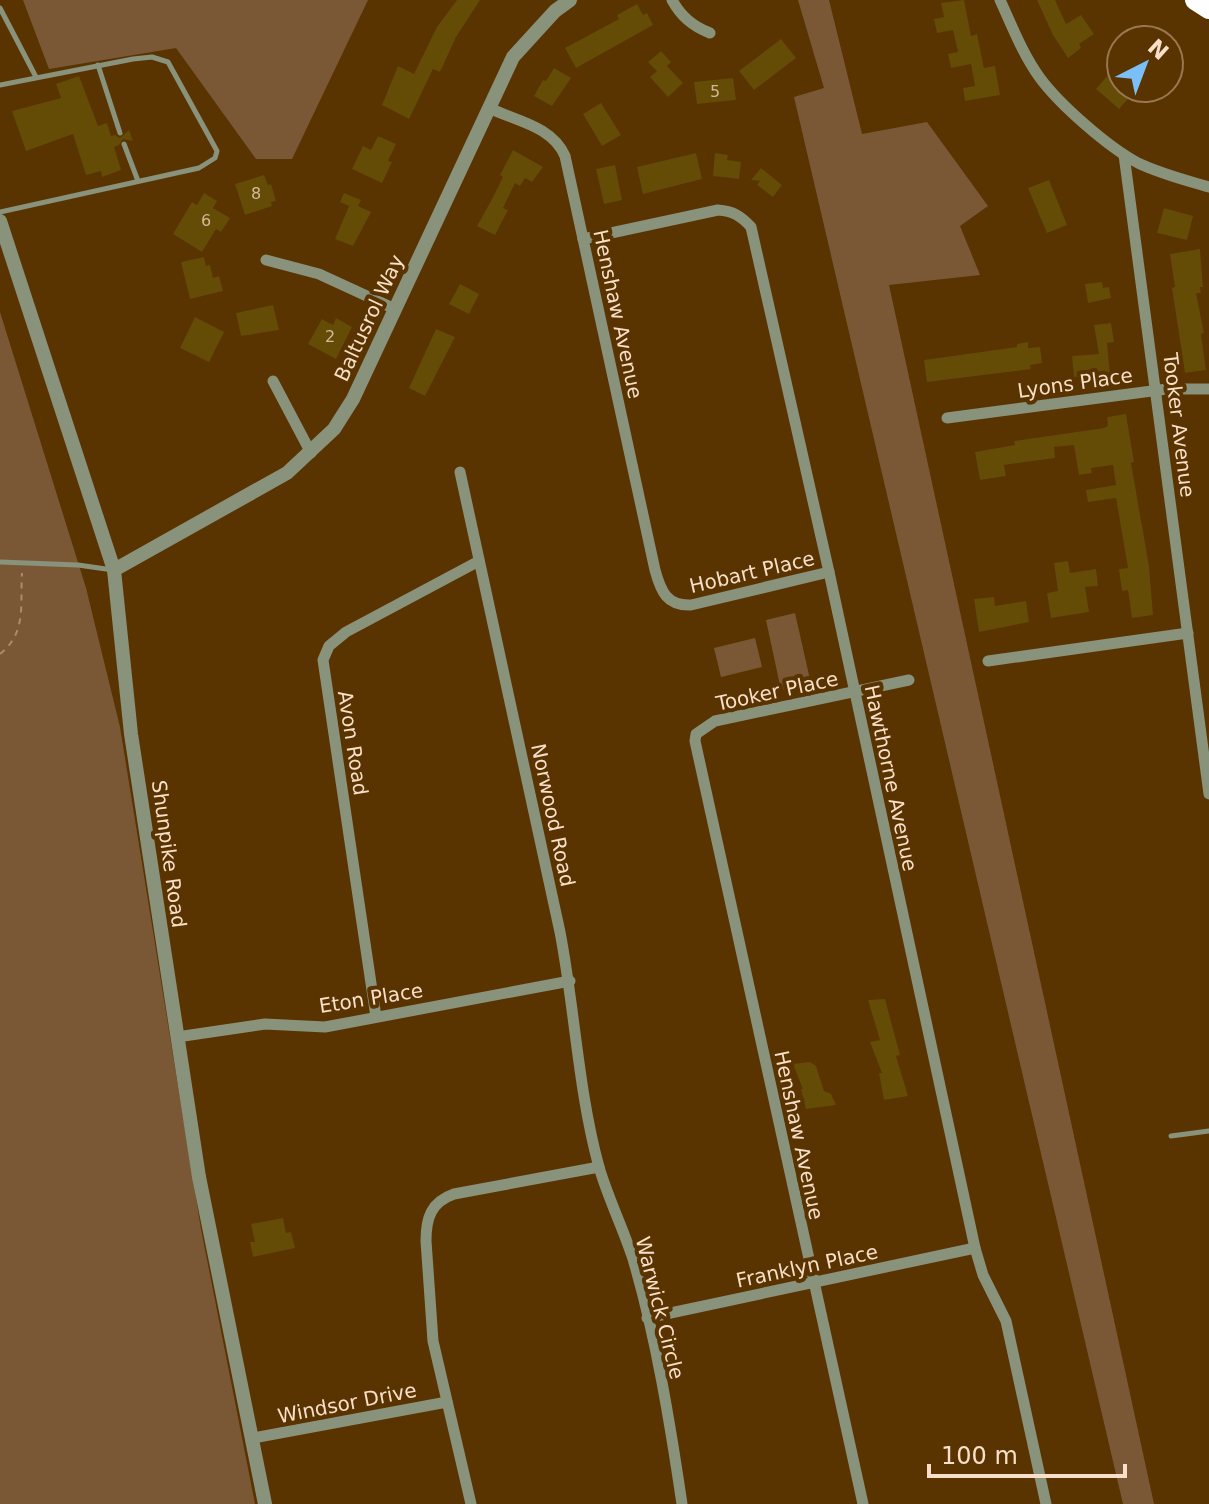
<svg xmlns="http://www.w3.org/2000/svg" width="1209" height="1504" font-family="'DejaVu Sans',sans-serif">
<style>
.green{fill:#7b5835}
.building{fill:#644b06}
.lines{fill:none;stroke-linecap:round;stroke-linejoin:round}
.path{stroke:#ab8c68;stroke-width:2;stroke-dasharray:6 6;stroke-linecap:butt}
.service{stroke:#89927b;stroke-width:5}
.minor{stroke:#89927b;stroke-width:11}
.tertiary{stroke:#89927b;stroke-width:14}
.motorway{stroke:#fefefe;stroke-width:20}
.labels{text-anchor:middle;stroke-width:8;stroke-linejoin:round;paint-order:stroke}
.number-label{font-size:16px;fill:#d2ba98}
.street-label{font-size:20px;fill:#f7dfc9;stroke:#593300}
</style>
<rect width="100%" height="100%" fill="#593300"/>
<g class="green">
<path d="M23,0h345l-76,159h-36l-80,-111 -127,21z"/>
<path d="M798,0h31l33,134 65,-12 61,84 -28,20 20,49 -91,10 265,1219h-31l-329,-1407 30,-9z"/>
<path d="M0,312l86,276 34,139 81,502 54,275h-255z"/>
<path d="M795,613l16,71 -30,6 -15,-70z"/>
<path d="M755,638l7,29 -41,10 -7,-29z"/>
</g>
<g class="building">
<path d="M457,0h23l-24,37 -16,35 -7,-3 -24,50 -27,-14 16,-39 16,8 23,-47z"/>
<path d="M964,0l7,36 6,-2 7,34 11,-2 5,29 -35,6 -2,-13 12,-2 -4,-22 -20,4 -3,-14 10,-2 -5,-22 -16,3 -3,-14 10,-2 -3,-14z"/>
<path d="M1037,0h18l11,24 15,-9 13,19 -15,10 2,4 -13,10 -15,-23z"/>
<path d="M637,4l6,11 4,-2 6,12 -77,43 -11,-20 54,-29 -2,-4z"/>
<path d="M781,39l15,19 -42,32 -15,-19z"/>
<path d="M661,51l10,11 -4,4 16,17 -15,14 -18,-20 7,-6 -9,-9z"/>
<path d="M1121,60v28h17l-19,21 -23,-20z"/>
<path d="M554,68l17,10 -19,28 -18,-10 9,-16 3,1z"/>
<path d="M79,76l19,50 9,-3 4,13 4,-1 5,3 9,-8 4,11 -10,-2 -4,6 -5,2 7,23 -19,7 -1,-6 -15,4 -13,-41 -47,17 -14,-40 49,-13 -5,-14z"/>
<path d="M733,78l3,22 -39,4 -3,-22z"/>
<path d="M601,103l20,32 -19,11 -19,-32z"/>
<path d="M378,136l18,8 -8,17 4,1 -10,21 -30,-14 11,-23 8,4z"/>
<path d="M513,150l30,17 -11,15 -7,-4 -5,8 -5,-3 -12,25 5,2 -13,25 -18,-9 14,-25 12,-24 -3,-2z"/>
<path d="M696,153l6,26 -59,15 -6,-27z"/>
<path d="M715,153l13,2 -1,5 14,2 -2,17 -26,-3z"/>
<path d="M615,165l7,35 -18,4 -8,-35z"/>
<path d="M761,168l21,17 -9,12 -16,-12 3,-4 -9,-1z"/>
<path d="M264,175l4,10 3,-1 5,17 -5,1 1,4 -27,9 -10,-31z"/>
<path d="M1049,180l18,45 -20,8 -19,-45z"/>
<path d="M204,193l13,8 -4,7 17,10 -9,14 -5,-3 -14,23 -29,-18 19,-32 5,3z"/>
<path d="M344,193l17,7 -3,6 13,6 -18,34 -18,-7 14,-33 -9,-4z"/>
<path d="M1164,208l29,8 -6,24 -30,-7z"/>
<path d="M1200,249l3,38h-3l1,6h-5l8,40 -3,1 5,36 -21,3 -13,-85 3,-1 -5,-33z"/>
<path d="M204,257l2,9 4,-1 3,13 6,-2 4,15 -33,8 -9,-37z"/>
<path d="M1102,282l1,6 6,-1 2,11 -23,5 -3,-19z"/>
<path d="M460,284l19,10 -10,20 -20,-10z"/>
<path d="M273,305l6,25 -38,6 -5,-23z"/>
<path d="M195,317l29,15 -15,30 -29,-14z"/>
<path d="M336,318l16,9 -16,32 -28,-15 14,-25 11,6z"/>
<path d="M1111,323l3,19 -7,1 3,31 -36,3 -2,-21 27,-2 -5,-29z"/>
<path d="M436,329l19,8 -30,59 -16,-8z"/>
<path d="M1028,342v6l12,-1 2,16 -12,2 1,4 -104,13 -3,-22 93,-13v-3z"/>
<path d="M1126,414l8,48 -3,1 18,103 4,49 -21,3 -4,-28 -6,1 -3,-22 9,-1 -12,-70 -28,4 -2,-12 30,-5 -3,-20 -22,3 1,5 -13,2 -5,-30 -20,2 1,11 -51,7 2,11 -26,4 -5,-28 40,-7 -1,-4 90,-13 4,-2 -1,-9z"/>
<path d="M1068,561l2,12 26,-4 2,17 -13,1 4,25 -38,6 -4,-25 11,-2 -4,-28z"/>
<path d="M994,597l1,9 31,-5 3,21 -50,10 -5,-33z"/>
<path d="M885,999l15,56 -4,1 12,40 -24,4 -5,-27h3l-12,-31 10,-2 -12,-40z"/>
<path d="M810,1062l6,4 8,25 7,3 5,11 -30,4 -5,-20h2l-10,-25z"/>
<path d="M283,1218l3,15 5,-1 4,16 -42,9 -3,-15h5l-4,-18z"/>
</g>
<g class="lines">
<path class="path" d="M0,654c27,-21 20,-50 22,-81"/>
<g class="service">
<path d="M0,8l36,69"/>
<path d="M98,65l22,68"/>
<path d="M0,85l133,-26 19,-2 16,5 49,89 -2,7 -16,10 -199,44"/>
<path d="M124,144l14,37"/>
<path d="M0,562l78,3 35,5"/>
<path d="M1171,1136l38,-5"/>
</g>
<g class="minor">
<path d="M672,0c9,16 20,26 38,33"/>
<path d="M1000,0c12,26 23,55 40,78 20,27 68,69 98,85 23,11 47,17 71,24"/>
<path d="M489,108c27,13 63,18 76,48l90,414c6,22 12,36 36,35l138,-33"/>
<path d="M1124,155l85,639"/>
<path d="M583,239l135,-29c15,1 23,6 33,17l78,345 146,676 8,27 23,46 40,183"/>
<path d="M266,260l53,14 76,35"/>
<path d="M273,381l38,72"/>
<path d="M947,418l220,-29h42"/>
<path d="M460,472l100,460c15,78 18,158 39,235 9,31 24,61 34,92 23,78 37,164 49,245"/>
<path d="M988,661l200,-28"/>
<path d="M376,1017l-53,-357 6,-14 17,-14 133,-71"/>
<path d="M177,1037l88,-13 60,3 245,-46"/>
<path d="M647,1318l328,-70"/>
<path d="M253,1438l194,-36"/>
<path d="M471,1504l-38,-163 -7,-100c0,-23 5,-39 28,-47l145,-27"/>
<path d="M863,1504l-168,-763 1,-7 19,-13 194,-41"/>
</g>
<g class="tertiary">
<path d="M0,221l114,349 17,164 68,443 66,327"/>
<path d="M114,570l173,-97 47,-44 19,-30 160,-342 42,-46 15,-11"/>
</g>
<path class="motorway" d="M1195,0l14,9"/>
</g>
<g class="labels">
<g class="number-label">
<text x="715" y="97">5</text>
<text x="256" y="199">8</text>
<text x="206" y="226">6</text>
<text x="330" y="342">2</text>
</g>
<g class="street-label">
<text transform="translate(618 314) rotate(78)" y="7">Henshaw Avenue</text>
<text transform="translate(369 318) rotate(-65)" y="7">Baltusrol Way</text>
<text transform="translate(1075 383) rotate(-8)" y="7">Lyons Place</text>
<text transform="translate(1179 425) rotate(83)" y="7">Tooker Avenue</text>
<text transform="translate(752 572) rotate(-13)" y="7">Hobart Place</text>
<text transform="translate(777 691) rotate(-12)" y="7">Tooker Place</text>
<text transform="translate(353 743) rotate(81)" y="7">Avon Road</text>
<text transform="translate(891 778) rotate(78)" y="7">Hawthorne Avenue</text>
<text transform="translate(553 815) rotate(78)" y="7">Norwood Road</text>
<text transform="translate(169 854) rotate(82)" y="7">Shunpike Road</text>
<text transform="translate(371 998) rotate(-9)" y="7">Eton Place</text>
<text transform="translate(799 1135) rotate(78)" y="7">Henshaw Avenue</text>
<text transform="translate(807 1266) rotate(-12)" y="7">Franklyn Place</text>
<text transform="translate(660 1308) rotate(76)" y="7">Warwick Circle</text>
<text transform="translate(347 1403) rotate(-11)" y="7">Windsor Drive</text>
</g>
</g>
<g transform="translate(1145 64) rotate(42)"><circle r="38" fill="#593300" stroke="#987850" stroke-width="2"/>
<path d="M0-6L14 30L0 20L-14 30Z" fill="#7abff8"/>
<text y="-12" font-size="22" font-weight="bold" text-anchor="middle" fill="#f7dfc9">N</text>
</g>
<path d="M929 1464v12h196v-12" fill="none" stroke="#f7dfc9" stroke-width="4"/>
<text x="941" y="1464" font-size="24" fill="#f7dfc9" stroke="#593300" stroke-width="6" paint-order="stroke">100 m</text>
</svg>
